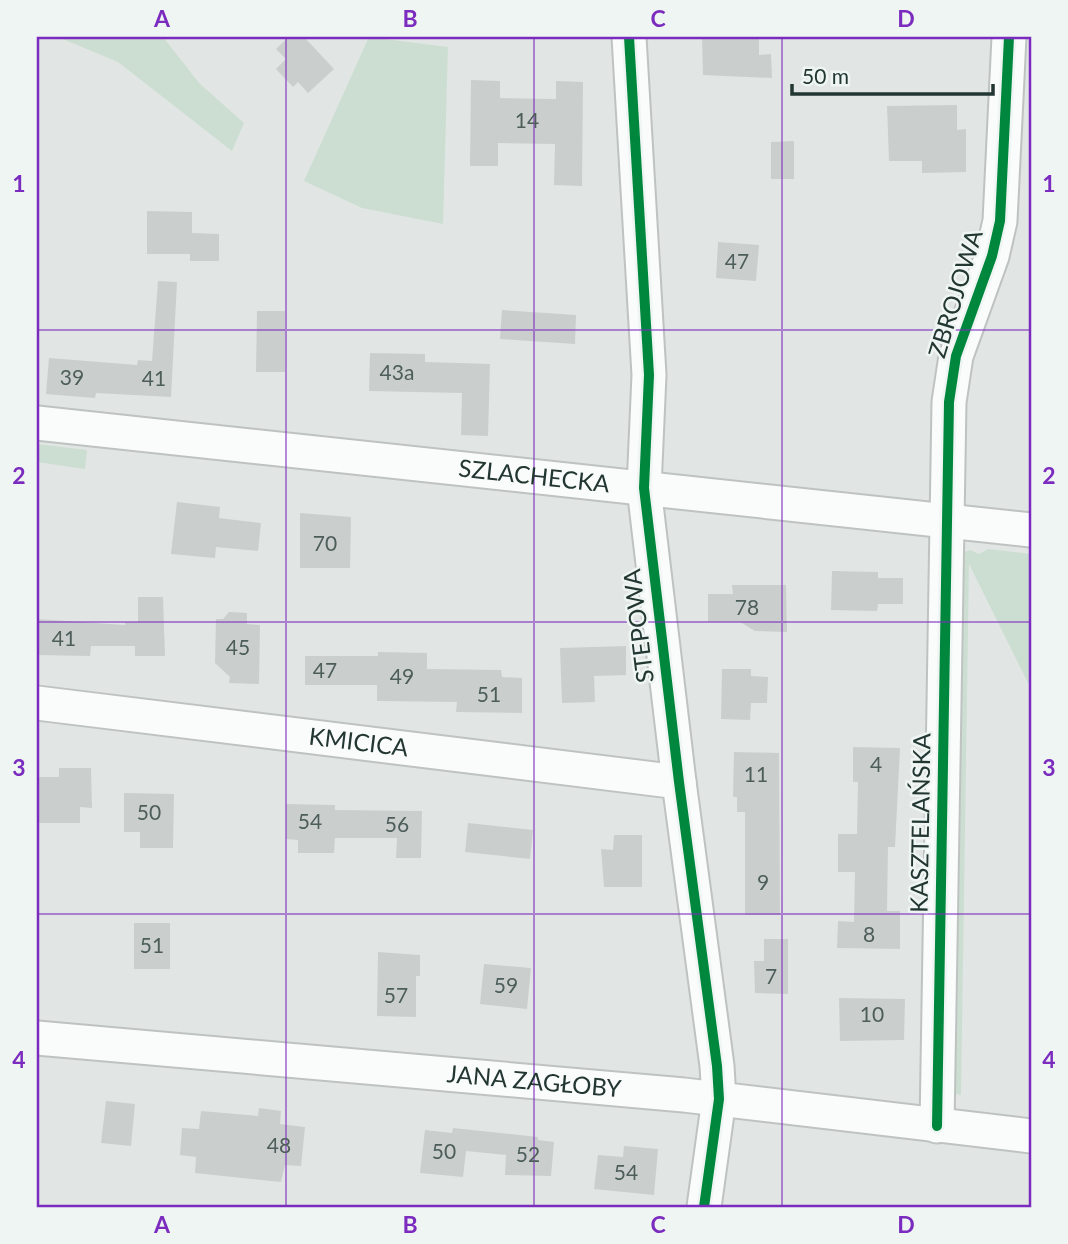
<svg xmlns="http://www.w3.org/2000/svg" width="1068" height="1244" font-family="Lato,sans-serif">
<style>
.green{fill:#ccded2}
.building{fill:#cacfcd}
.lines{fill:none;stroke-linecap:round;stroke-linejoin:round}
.minor-casing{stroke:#bec3c1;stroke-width:37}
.minor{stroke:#fafbfb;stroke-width:33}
.cycleway-casing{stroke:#eff5f2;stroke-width:15}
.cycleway{stroke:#00873e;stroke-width:10}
.grid{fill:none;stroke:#7b2cbf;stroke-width:2;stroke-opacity:0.55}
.labels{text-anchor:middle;stroke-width:5;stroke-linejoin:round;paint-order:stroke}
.number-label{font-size:21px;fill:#4d5d5a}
.street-label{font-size:24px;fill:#223632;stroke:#eff5f2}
.neatline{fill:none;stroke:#7b2cbf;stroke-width:2.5}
.grid-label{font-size:23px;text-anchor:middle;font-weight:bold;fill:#7b2cbf}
</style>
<rect width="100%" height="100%" fill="#e1e6e4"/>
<g class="green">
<path d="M58,37h105l36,46 45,40 -12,28 -114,-89z"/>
<path d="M369,37l79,10 -5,177 -81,-16 -58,-27z"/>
<path d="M37,444l50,6 -2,19 -48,-7z"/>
<path d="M988,549l43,5v135l-62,-125 -8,531 -13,-3 11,-538 11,-4 9,4z"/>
</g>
<g class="building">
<path d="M289,37h15l30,32 -26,24 -10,-11 -5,5 -17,-18 10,-10 -10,-10z"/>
<path d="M702,37h57v18l12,-1 1,24 -69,-3z"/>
<path d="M471,80l29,1v17l56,1v-18l27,1 -1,104 -28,-1 1,-41 -57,-1v23h-28z"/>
<path d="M957,105v25l9,-1v43l-44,1v-12h-33l-2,-55z"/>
<path d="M794,141v38h-23v-37z"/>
<path d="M147,211l45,1v21l27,1v27h-29v-7h-43z"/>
<path d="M718,242l41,3 -3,36 -40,-3z"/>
<path d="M158,281l19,1 -6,115 -75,-4 -1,5 -49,-4 3,-36 88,7 1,-5 14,1z"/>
<path d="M502,310l74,5 -1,29 -75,-5z"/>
<path d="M257,311h28v61h-29z"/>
<path d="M370,353l55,1v8l65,2 -2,72 -27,-1 1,-42 -93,-2z"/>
<path d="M177,502l43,5 -1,11 42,5 -3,28 -42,-4 -1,11 -44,-4z"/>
<path d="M300,513l51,4 -1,51h-50z"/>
<path d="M832,571l46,1v6h25v26h-25l-1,7 -46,-1z"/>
<path d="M732,585h54l1,47 -32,-1 -15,-9h-32v-28h25z"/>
<path d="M138,597h25l2,59h-30v-10h-44l-1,10 -53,-1v-36l88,6v-3h13z"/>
<path d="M229,612l18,1v11l13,1 -1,59 -30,-1 1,-6 -15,-14 1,-44h7z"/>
<path d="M626,646v29l-32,1 1,26 -33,1 -2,-55z"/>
<path d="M378,652l49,1v16l74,1 1,7 20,1v35l-66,-1 1,-10 -80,-1v-16h-72v-29h73z"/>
<path d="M722,669h29v7l17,1 -1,26h-16l-1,17 -29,-1z"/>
<path d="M853,747l47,1 -5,99h-7l-1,64h13v38l-63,-1 1,-27 16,1 1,-50h-17v-38h19l1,-52h-5z"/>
<path d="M734,752l45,1 1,162h-35v-103h-8v-15h-4z"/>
<path d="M59,768h32l1,40 -12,-1v16h-43v-46h22z"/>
<path d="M124,793l50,1 -1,54h-33v-16h-16z"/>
<path d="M286,804l49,1v5l87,1 -1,47h-25l1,-20h-62l-1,15h-36v-13l-12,-1z"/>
<path d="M468,823l65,7 -3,29 -65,-7z"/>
<path d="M614,835h28v52h-38l-3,-38 12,1z"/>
<rect x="134" y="923" width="36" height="46"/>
<path d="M764,939h24v55l-33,-1 -1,-32h10z"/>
<path d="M378,952l42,3v21h-4v41l-39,-1z"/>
<path d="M484,964l47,4 -4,41 -47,-5z"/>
<path d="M839,998l66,1 -1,41 -64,1z"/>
<path d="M106,1101l29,3 -4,42 -30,-3z"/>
<path d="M259,1108l22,3 -1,13 25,3 -4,39 -16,-1 -4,17 -86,-9 1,-16 -16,-2 2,-27 17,1 2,-18 57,5z"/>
<path d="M453,1128l85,9v3l16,2 -3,34 -46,-1 1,-20 -40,-4 -3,26 -43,-4 5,-43 27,3z"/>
<path d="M624,1146l34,3 -4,46 -60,-6 4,-34 25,2z"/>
</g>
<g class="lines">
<defs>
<g id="minor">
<path d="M629,37l20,338 -5,113 35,294 38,284 2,33 -15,108"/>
<path id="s1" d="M37,423l994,107"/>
<path id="s2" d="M37,703l642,79"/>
<path id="s3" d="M37,1038l647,57 347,41"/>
<path d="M937,1126l12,-724 7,-46 36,-100 8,-35 9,-184"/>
</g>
</defs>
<use href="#minor" class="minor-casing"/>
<use href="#minor" class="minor"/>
<defs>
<g id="cycleway">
<path d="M629,37l20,338 -5,113 35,294 38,284 2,33 -15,108"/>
<path d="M937,1126l12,-724 7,-46 36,-100 8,-35 9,-184"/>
</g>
</defs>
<use href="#cycleway" class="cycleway-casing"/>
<use href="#cycleway" class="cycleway"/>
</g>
<path class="grid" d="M286,37v1170M534,37v1170M782,37v1170M37,330h994M37,622h994M37,914h994"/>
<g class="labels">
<g class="number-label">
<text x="527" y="128">14</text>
<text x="737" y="269">47</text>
<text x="397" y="380">43a</text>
<text x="72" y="385">39</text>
<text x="154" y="386">41</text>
<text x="325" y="551">70</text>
<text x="747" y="615">78</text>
<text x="64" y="646">41</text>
<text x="238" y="655">45</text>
<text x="325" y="678">47</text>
<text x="402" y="684">49</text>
<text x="489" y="702">51</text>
<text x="876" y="772">4</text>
<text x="756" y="782">11</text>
<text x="149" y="820">50</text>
<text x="310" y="829">54</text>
<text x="397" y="832">56</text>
<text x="763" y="890">9</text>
<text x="869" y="942">8</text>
<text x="152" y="953">51</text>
<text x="771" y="984">7</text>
<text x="506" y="993">59</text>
<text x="396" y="1003">57</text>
<text x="872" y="1022">10</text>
<text x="279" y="1153">48</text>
<text x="444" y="1159">50</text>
<text x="528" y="1162">52</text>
<text x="626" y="1180">54</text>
</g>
<g class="street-label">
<text transform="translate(956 294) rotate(-73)" y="8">ZBROJOWA</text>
<text dy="8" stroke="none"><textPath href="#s1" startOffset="500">SZLACHECKA</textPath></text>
<text transform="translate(639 626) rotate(-97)" y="8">STEPOWA</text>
<text dy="8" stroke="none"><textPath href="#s2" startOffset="324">KMICICA</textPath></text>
<text transform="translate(921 823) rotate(-89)" y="8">KASZTELAŃSKA</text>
<text dy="8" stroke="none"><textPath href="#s3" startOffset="499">JANA ZAGŁOBY</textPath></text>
</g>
</g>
<rect width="1068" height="1244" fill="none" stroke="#eff5f2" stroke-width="77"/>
<path d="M792 84v10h201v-10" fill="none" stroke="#223632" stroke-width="3.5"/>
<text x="802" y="84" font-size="21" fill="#223632" stroke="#eff5f2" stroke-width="5" paint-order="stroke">50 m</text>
<rect x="38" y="38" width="992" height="1168" class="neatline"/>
<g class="grid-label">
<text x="162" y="27">A</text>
<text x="410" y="27">B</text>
<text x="658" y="27">C</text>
<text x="906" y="27">D</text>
<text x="19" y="192">1</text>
<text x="1049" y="192">1</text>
<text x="19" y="484">2</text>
<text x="1049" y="484">2</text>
<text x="19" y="776">3</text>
<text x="1049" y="776">3</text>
<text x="19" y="1068">4</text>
<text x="1049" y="1068">4</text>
<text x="162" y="1233">A</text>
<text x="410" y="1233">B</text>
<text x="658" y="1233">C</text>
<text x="906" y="1233">D</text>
</g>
</svg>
